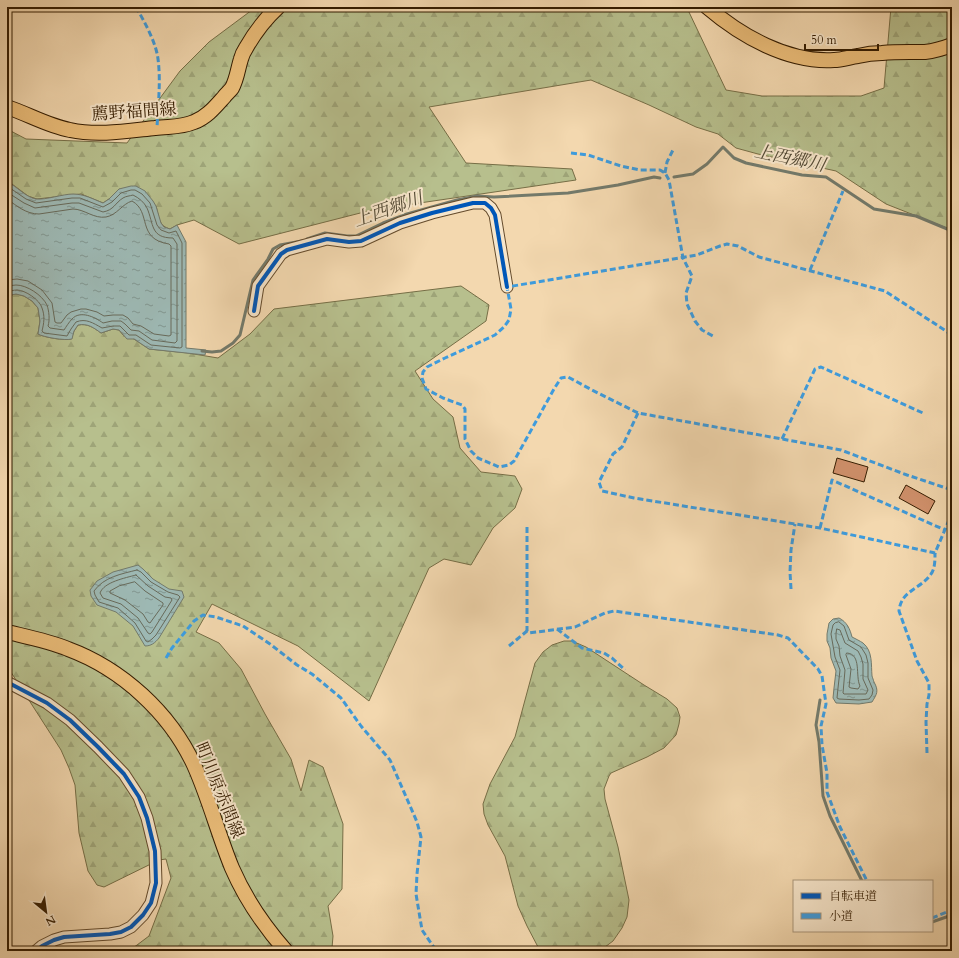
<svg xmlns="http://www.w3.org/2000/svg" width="959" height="958" font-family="Cardo,'Noto Serif JP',serif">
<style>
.forest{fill:url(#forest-firs);stroke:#766e46}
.water{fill:url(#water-ripples);stroke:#737a6b}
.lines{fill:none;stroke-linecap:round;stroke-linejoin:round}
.shore{stroke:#686a5a;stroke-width:1}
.stream{stroke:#737a6b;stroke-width:3}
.building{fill:#d1916c;stroke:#341c00}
.minor-casing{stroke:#644b2c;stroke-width:13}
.major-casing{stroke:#341c00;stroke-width:16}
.minor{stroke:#f7e6cb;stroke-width:11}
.major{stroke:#eabc78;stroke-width:14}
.quiet{stroke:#3e9bdc;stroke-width:3;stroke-dasharray:6 3;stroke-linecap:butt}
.cycleway-casing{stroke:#f7e6cb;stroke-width:6}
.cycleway{stroke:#0057b8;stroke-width:4}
.labels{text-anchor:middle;stroke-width:4;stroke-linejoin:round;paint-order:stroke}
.street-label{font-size:17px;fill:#341c00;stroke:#f7e6cb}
.water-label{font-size:18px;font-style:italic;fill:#544b36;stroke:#f7e6cb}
</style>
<defs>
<pattern id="forest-firs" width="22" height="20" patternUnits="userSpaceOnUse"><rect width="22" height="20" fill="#b7bf8d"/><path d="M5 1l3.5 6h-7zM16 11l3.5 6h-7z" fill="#9ea478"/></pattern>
<pattern id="water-ripples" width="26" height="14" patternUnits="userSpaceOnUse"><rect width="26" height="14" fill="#9db8b3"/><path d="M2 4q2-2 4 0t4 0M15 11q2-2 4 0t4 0" fill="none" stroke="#81958f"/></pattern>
</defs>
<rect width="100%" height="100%" fill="#f3d8af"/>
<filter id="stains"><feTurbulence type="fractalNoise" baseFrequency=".005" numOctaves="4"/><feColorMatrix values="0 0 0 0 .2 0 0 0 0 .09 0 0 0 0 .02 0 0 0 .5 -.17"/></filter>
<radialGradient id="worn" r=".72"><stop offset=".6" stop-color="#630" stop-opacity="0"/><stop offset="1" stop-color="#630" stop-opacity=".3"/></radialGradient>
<g class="forest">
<path d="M256,7h429l3,3 38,80 36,6h99l23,-8 7,-81h61v223l-66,-26 -50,-33 -78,-17 -22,-6 -18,-14 -22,-7 -47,-22 -58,-25 -162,27 37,56 106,6 4,11 -204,30 -133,34 -45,-24 -17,5 -7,4c-12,-3 -11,-13 -14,-23l-37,-17 -10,10 -6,4 -22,-9 -44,5 -9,-3 -16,-12 -5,-2v-53l19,10 101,4 53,-72 29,-29z"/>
<path d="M461,286l28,19 -3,16 -71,50 18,28 20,18 7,31 21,24 34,4 7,13 -7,19 -22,20 -22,37 -27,-6 -15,9 -60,133 -71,-55 -86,-42 -16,28 23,11 22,26 24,45 26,45 10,32 8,-31 14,7 20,57 -1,65 -14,17 5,30 -1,12 55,1 17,2h-275l20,-15 22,-58 -5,-19 -7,1 -55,27 -7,-2 -9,-14 -9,-38 -4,-48 -6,-17 -8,-18 -54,-84v-370l9,-2 8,2 8,5 6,7 2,13 -2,13c5,3 27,7 33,5l3,-8 4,-6c10,-2 16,3 23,8l12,-4 6,1 4,5 11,4 15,10 39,4 30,5 32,-24 24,-25z"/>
<path d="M564,641h8l14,6 58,38 23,14 10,9 3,9 -1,7 -3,11 -12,13 -17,9 -36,16 -2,3 -5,13 1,10 13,48 11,53 -2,17 -5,11 -9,13 -12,9 -57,1 -6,-4 -11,-21 -9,-20 -13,-50 -17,-31 -4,-11 -1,-10 7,-20 25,-47 20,-74 8,-11 9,-7z"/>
</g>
<g class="water">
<path d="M7,182c10,4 18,15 29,17 10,1 27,-5 37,-5 11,0 20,5 30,9l6,-4 10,-10 12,-3h5l9,5 8,10 3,5 5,17 3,4 6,2 7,-4 9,17v106l20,2 -1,5 -56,-6 -15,-10h-7l-8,-9 -6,-1 -12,4c-7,-5 -13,-10 -23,-8l-4,6 -2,8c-7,2 -29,-2 -34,-5l2,-13 -2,-13 -6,-7 -8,-5 -8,-2 -9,2z"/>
<path d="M138,565l5,4 10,10 16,10 13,2 2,6 -25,41c-4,5 -8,8 -14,8l-12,-20 -17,-14 -19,-7 -6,-9 -1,-6 7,-9 16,-9z"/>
<path d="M839,618c8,4 11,11 13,19 4,2 8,4 11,6 10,8 8,22 9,33 1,3 1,3 2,6 5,9 3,12 -2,20l-13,2 -23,-1 -3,-5 1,-10 2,-17 -5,-13 -1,-10 -3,-7v-7l2,-11 4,-4z"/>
</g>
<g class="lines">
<g class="shore">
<path d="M7,186l19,13 10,4 36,-5h8l23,9 9,-5 9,-9 10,-3h4l7,4 8,9 7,22 4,5 8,3 7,-2 6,12v104l-2,1 -29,-3 -15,-10h-7l-9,-9h-7l-11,2c-9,-5 -16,-10 -26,-6l-5,7 -4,7 -23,-3 -2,-2c2,-8 3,-15 0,-23 -2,-8 -17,-18 -25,-18 -3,0 -7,1 -10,2"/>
<path d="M7,192l17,11 11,5 37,-5h7l24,9c11,-2 12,-9 20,-14 3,-2 7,-2 10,-3 6,3 11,7 14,13 7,16 3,30 26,30l4,6v97l-2,2 -23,-3 -13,-9 -8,-1 -6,-6 -4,-3h-9l-9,2c-8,-6 -23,-13 -31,-4 -3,3 -6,8 -8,11l-14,-2 -2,-2c2,-6 1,-15 -1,-21 -5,-10 -20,-20 -31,-20 -3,0 -6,1 -9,1"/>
<path d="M7,199c10,7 19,15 32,15l34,-5c11,0 21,10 33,8 11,-2 16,-13 26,-16 20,11 4,38 37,43l2,2v89l-2,1 -15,-2 -13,-8 -8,-2 -5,-6 -5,-3h-10l-9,1 -7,-4 -11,-3h-5l-10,3 -4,3 -6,8h-4l-2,-1 -3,-19 -10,-13 -14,-9 -11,-2 -10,1"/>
<path d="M137,570l4,2 10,10 17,10 10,3 2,2 -24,38 -4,4 -4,3 -2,-1 -11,-18 -17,-15 -19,-6 -4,-7 -1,-4c10,-14 27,-17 43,-21z"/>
<path d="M136,575l12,11 17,11 6,1 1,2 -20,32 -2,2 -2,-1 -10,-15 -17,-14 -18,-6 -3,-5c4,-11 25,-15 36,-18z"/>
<path d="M135,582l10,9 18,12v2l-13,18 -2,-1 -5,-8 -18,-14 -15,-7v-2l9,-5z"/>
<path d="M839,622l5,4 5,14 12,7 5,8 2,8v15l5,12 -1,5 -3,4 -10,1 -20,-1 -2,-1 1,-10 2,-18 -5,-13 -4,-23 2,-9 2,-2z"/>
<path d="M837,629l3,1 5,13 13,8 3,6 2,7v15l5,11 -2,4h-22l-1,-1 2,-23 -5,-14 -1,-10 -3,-7v-5z"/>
<path d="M847,653c15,1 8,23 13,33l-2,3 -7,-1 -2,-1 2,-18 -5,-14z"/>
</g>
<g class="stream">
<path d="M674,177l19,-3 14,-10 16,-17 11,11 12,5 56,12 24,2 48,32 42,7 36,15"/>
<path d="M307,239l18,-6 22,3h9l27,-13 24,-9 50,-14 20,-4 17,1 74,-4 50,-8 36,-8 6,1"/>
<path d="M202,351l10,1 9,-1 12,-8 7,-8 13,-55 15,-21 5,-10 7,-4 22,-4"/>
<path d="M820,700l-4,25 3,17 4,54 7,20 32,65"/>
<path d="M932,922l20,-7"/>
</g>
</g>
<g class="building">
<path d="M837,458l31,9 -4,15 -31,-9z"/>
<path d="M906,485l29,16 -7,13 -29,-16z"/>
</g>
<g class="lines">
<defs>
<g id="minor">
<path d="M254,311l4,-25 23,-32 6,-4 40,-11 22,3 12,-1 39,-18 32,-10 41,-10h12l6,5 4,7 12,72"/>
<path d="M7,682l40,21 23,17 28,27 26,27 15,23 8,21 8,33 1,32 -5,20 -8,12 -12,12 -10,5 -11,2 -46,3 -10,3 -12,6 -6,5"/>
</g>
<g id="major">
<path d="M707,7c34,29 81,56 127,53 8,0 16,-3 24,-4 8,-2 16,-3 24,-3 10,-1 19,-1 28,-1 5,0 10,0 15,0 9,-1 19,-4 27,-7"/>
<path d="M7,107c21,7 41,19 63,23 28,6 57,1 85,-2 14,-2 25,0 39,-6 13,-5 21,-15 30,-25 2,-3 6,-6 8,-9 5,-9 6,-20 9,-29 1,-4 3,-8 5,-11 9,-16 19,-29 32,-41"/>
<path d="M7,632c21,5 42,9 61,17 54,20 102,64 126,116 15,33 24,69 38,103 13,30 32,58 54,83"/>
</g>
</defs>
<use href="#minor" class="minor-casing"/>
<use href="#major" class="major-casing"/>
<use href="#minor" class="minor"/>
<use href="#major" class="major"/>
<g class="quiet">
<path d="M136,7c8,14 20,35 22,52 3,23 0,46 -1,69"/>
<path d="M571,153l17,2 33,11 19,4h20l5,3 4,7 14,78 9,18 -6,17 1,11 8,17 7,9 11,6"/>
<path d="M665,173l2,-11 6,-12"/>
<path d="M810,270l33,-79"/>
<path d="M952,335l-67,-44 -126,-34 -21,-11 -11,-2 -7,2 -23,9 -190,32 4,22 -2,11 -5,7 -9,8 -50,23 -18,9 -4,5 -1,6 4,11 17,9 19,7 3,4v30l6,12 7,7 21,9 10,-2 5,-4 40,-72 7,-11 7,-1 24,13 46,23 144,26 59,11 66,25 45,15"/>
<path d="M638,413l-16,34 -9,7 -14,28 3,9 32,7 186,30 115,25 17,-40"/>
<path d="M782,439l33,-70 6,-2 102,46"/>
<path d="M527,527v104l2,2 46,-6 30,-14 9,-2 164,24 10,3 30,31 4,7 4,28 -5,22 1,19 5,28v19l13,35 27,54"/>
<path d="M820,528l12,-48 113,50"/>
<path d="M791,589l-1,-17 1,-22 4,-26"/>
<path d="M557,629l25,19 22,5 8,5 13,12"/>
<path d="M509,646l18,-15"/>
<path d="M166,658l6,-10 22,-27 9,-6 13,2 27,9 27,18 27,21 15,9 29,24 20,28 29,34 27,62 4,15 -4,37 -1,20 6,36 11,16 5,5"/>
<path d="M927,753l-1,-31 1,-18 2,-9v-12l-12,-22 -18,-50c2,-21 21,-21 32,-37 4,-5 4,-14 4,-21"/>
<path d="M932,918l20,-8"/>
</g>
<defs>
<g id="cycleway">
<path d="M254,311l4,-25 23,-32 6,-4 40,-11 22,3 12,-1 39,-18 32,-10 41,-10h12l6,5 4,7 12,72"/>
<path d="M7,682l40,21 23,17 28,27 26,27 15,23 8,21 8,33 1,32 -5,20 -8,12 -12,12 -10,5 -11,2 -46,3 -10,3 -12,6 -6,5"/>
</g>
</defs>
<use href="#cycleway" class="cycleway-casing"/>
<use href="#cycleway" class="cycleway"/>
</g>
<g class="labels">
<g class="street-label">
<text transform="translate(134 111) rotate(-4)" y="6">薦野福間線</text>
<text transform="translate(220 790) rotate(68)" y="6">町川原赤間線</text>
</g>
<g class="water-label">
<text transform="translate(790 158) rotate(12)" y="6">上西郷川</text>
<text transform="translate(388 209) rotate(-19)" y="6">上西郷川</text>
</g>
</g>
<rect width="959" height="958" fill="none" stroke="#f3d8af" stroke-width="24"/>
<rect x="8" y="8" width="943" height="942" fill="none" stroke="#341c00" stroke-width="2"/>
<rect x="12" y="12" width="935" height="934" fill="none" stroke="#341c00"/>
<rect x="793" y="880" width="140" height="52" fill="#f7e6cb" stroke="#a9957a"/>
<rect x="801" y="893" width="20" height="6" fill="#0057b8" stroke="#a9957a"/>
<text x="829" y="900" font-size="12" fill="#341c00">自転車道</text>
<rect x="801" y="913" width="20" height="6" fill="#3e9bdc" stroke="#a9957a"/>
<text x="829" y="920" font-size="12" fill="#341c00">小道</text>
<g transform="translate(46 912) rotate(151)" stroke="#f7e6cb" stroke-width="3" paint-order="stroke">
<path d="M0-3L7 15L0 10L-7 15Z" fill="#341c00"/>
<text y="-6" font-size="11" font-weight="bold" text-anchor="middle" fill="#341c00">N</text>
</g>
<path d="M805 44v6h73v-6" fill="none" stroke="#341c00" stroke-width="2"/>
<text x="811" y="44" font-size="12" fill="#341c00" stroke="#f7e6cb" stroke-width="3" paint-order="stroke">50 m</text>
<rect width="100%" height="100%" filter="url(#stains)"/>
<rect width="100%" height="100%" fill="url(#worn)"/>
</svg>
